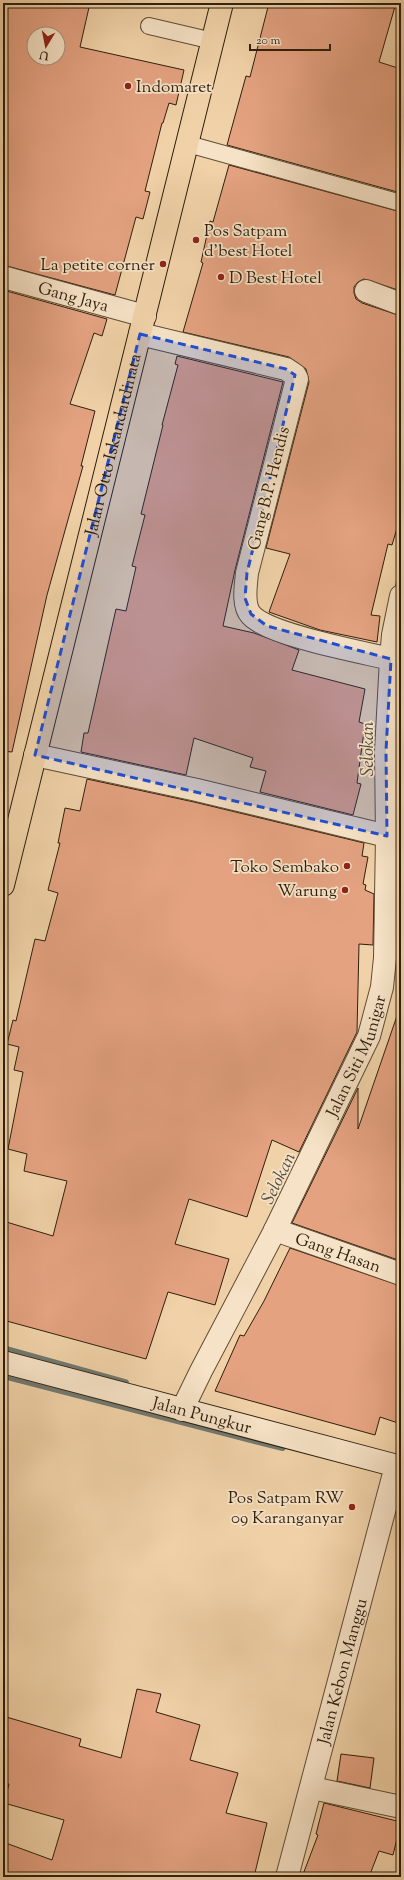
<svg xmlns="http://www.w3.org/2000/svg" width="404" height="1880" font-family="'Sorts Mill Goudy',serif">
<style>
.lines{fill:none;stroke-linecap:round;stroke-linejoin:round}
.stream{stroke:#717970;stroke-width:8}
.building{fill:#e4a281;stroke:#2e1f0d;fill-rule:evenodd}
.service-casing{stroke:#5f4c34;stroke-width:18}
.minor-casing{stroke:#5f4c34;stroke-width:24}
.secondary-casing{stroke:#2e1f0d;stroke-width:24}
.primary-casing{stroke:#2e1f0d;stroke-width:24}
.service{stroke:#f6e2c6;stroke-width:16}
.minor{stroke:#f6e2c6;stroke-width:22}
.secondary{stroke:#f6e2c6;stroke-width:22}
.primary{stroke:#f1d2a8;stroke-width:22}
.marked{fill:#1d4ed8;fill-opacity:0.2;stroke:#1d4ed8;stroke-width:3;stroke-dasharray:8 5;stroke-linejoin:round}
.poi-dot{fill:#8f2418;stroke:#f6e2c6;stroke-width:1.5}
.labels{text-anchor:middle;stroke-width:3.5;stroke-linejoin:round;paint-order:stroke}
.poi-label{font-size:17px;fill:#2e1f0d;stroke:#f6e2c6;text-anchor:end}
.street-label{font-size:17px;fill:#2e1f0d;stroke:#f6e2c6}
.water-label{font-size:18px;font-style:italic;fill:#504c3f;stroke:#f6e2c6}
</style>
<rect width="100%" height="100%" fill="#f1d2a8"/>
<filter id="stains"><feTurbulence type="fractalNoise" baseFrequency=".005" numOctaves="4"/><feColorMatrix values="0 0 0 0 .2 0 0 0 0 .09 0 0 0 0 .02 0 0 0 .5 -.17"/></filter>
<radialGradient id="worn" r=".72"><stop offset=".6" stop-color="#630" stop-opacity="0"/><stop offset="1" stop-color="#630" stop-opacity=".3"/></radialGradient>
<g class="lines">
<g class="stream">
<path d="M397,596l4,-20"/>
<path d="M385,961l16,3"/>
<path d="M3,1349l122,34"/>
<path d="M3,1375l279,72"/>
</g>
</g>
<g class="building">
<path d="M3,3h87l-10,44 104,23 -8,35 -7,-2 -6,20h-1l-17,68 5,1 -7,27 -7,-2 -21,78 -112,-30zM34,34h24v24h-24z"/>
<path d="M269,3h127l-17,59 22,7v124l-174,-48 19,-69 4,1z"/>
<path d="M229,165l172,47v79l-37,-12 -6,3 -4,5v6l2,6 6,4 39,13v199l-9,30 -4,-1 -17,71 9,1 -3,26 -57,-12 -51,-18 21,-58 -24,-6 43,-166 -3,-13 -17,-12 -106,-25 20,-69 -2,-1 9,-41 3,1z"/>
<path d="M3,290l104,29 -5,17 -8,-3 -24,71 25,7 -14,55h2l-36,129 -35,157 -9,-1z"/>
<path d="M177,356l106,26 -48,188 -12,56 31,7 45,17 -7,20 73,19 -6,33 6,2 -8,59 4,1 -8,31 -93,-23 6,-21 -16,-4 3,-9 -59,-20 -8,37 -105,-23 3,-19h4l28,-124 10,2 10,-44 -4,-1 13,-51 -4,-1 22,-89h-1l16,-60 -3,-1z"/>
<path d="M87,779l107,23 170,41 -2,13 6,1 -5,27 3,1 -1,5 9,4 -1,51 -14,-1 -2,88 -58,120 -27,-12 -25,77 -58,-18 -14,45 54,15 -14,46 -47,-13 -22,67 -143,-39v-99l50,15 14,-55 -43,-10 3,-17 -19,-5 15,-77 -9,-2 5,-23 -12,-3 6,-24 3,1 19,-82 10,2 13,-48 -10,-3 12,-47h-2l7,-35 15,3z"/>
<path d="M398,903l3,1v42h-3z"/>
<path d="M398,1013l3,1v247l-109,-38 66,-135v41z"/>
<path d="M290,1248l111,38v138l-21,-7 -5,18 -160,-44 25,-56 4,1 20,-35z"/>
<path d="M137,1689l24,5 -5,18 44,13 -10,35 48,13 -12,40 41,10 -13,54h-251v-35l49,18 12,-40 -60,-17 5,-19 -6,-1v-67l78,23 -2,7 42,12z"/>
<path d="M341,1754l33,4 -4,30 -33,-7z"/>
<path d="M324,1803l77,19 -8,33 -14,-4 -10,26h-67l16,-42 -2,-1z"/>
</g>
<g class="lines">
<defs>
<g id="service">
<path d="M149,26l64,15"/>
<path d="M188,144l213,59"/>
</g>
<g id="minor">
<path id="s1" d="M3,277l142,39"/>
<path d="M366,291l35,13"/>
<path d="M140,334l146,35 9,6 2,4 -50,194c-1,12 -5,32 4,42 18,20 110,37 140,44"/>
<path d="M35,755l162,35 190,46 14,-1"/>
<path id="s2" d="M275,1230l126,44"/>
<path id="s3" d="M182,1410l19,-39 73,-139 95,-196 13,-49 3,-29 2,-122 -1,-85 5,-92 2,-24 8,-39"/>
<path d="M312,1788l89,19"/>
<path id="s4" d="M287,1877l109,-411"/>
</g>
<g id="secondary">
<path id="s5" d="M3,1362l398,105"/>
</g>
<g id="primary">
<path id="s6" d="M3,885l219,-882"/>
</g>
</defs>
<use href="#service" class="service-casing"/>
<use href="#minor" class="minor-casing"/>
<use href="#secondary" class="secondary-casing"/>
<use href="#primary" class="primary-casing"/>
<use href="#service" class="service"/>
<use href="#minor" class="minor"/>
<use href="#secondary" class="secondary"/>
<use href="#primary" class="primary"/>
</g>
<path class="marked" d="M140,334l146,35 9,6 -48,198 -2,25 6,16 16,12 124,33 -5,92 1,85 -352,-81z"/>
<g class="poi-dot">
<circle cx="128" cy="86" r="4"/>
<circle cx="196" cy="240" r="4"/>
<circle cx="163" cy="264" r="4"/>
<circle cx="221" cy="277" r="4"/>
<circle cx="347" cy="866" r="4"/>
<circle cx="345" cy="890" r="4"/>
<circle cx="352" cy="1507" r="4"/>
</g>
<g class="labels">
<g class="poi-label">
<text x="136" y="92" text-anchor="start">Indomaret</text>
<text x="204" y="236" text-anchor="start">Pos Satpam<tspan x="204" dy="20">d'best Hotel</tspan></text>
<text x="155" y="270">La petite corner</text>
<text x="229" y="283" text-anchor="start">D Best Hotel</text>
<text x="339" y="872">Toko Sembako</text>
<text x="337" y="896">Warung</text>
<text x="344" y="1503">Pos Satpam RW<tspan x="344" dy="20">09 Karanganyar</tspan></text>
</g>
<g class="street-label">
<text dy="6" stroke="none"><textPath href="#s1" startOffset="73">Gang Jaya</textPath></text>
<text dy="6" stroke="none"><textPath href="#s6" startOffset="454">Jalan Otto Iskandardinata</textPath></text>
<text transform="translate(268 488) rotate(-76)" y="6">Gang B.P. Hendis</text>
<text dy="6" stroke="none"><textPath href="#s3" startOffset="395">Jalan Siti Munigar</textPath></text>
<text dy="6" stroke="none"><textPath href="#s2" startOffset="67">Gang Hasan</textPath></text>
<text dy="6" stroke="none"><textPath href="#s5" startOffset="206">Jalan Pungkur</textPath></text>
<text dy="6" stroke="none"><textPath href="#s4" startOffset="213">Jalan Kebon Manggu</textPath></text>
</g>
<g class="water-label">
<text transform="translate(367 749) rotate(-90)" y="6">Selokan</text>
<text transform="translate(278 1178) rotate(-64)" y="6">Selokan</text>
</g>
</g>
<rect width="404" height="1880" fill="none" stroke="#f1d2a8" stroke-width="16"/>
<rect x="4" y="4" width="396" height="1872" fill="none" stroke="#2e1f0d" stroke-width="2"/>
<rect x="8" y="8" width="388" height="1864" fill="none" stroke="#2e1f0d"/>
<g transform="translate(46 46) rotate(190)"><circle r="19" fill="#f6e2c6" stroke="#a6947c"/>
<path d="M0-3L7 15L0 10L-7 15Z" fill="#8f2418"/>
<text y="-6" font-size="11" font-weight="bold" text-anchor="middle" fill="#2e1f0d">U</text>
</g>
<path d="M250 44v6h80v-6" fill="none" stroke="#2e1f0d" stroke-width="2"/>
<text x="256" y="44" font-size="12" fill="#2e1f0d" stroke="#f6e2c6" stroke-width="3" paint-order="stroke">20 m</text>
<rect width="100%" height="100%" filter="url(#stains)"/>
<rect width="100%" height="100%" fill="url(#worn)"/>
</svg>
